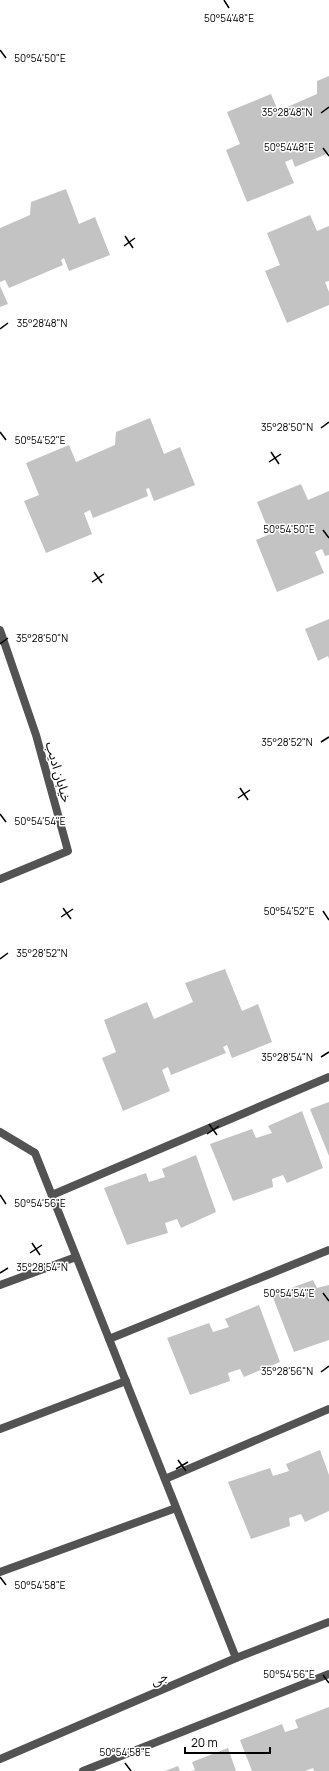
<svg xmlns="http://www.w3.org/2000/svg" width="329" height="1771" font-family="Manrope,'Noto Sans Arabic',sans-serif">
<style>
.building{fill:#c3c3c3}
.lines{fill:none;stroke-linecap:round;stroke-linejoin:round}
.minor{stroke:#535353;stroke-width:8}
.tertiary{stroke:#535353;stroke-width:8}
.ticks{fill:none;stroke:#000;stroke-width:1.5}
.labels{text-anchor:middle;stroke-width:3;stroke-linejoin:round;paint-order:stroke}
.street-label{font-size:13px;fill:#000;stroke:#fff}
.ticks-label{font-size:10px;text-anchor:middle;fill:#000;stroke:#fff;stroke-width:3;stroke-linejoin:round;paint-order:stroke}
</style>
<rect width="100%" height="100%" fill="#fff"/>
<g class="building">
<path d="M329,76v77l-34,14 -3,-8 -7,3 9,21 -47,19 -21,-52 14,-6 -13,-32 44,-18 7,17 39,-17v-13z"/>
<path d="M66,189l13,35 16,-7 15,38 -41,16 -5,-13 -3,2 2,5 -54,23 -4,-8 -5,2v-54l30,-13 1,-13z"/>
<path d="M310,215l7,16 12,-5v55l-4,1 4,10v13l-42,18 -22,-52 15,-6 -13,-32z"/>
<path d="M0,286l8,18 -8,3z"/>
<path d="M150,418l14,36 16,-7 15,38 -41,16 -5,-13 -3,1 2,7 -55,22 -3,-8 -6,3 8,21 -46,19 -22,-52 15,-6 -13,-32 43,-18 7,17 39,-17 1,-13z"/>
<path d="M301,484l7,16 21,-9v64l-4,1 -3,-7 -7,3 9,21 -47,19 -21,-52 14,-6 -13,-32z"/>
<path d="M329,619v40l-1,-3 -10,5 -13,-32z"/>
<path d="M225,969l17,42 16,-7 14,38 -40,16 -5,-13 -4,2 3,6 -55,22 -3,-8 -6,3 8,21 -47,20 -21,-53 14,-6 -12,-32 43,-18 7,17 39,-17 -8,-19z"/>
<path d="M329,1102v54l-19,-47z"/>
<path d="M302,1111l21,57 -36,15 -4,-8 -11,4 1,8 -40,14 -23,-57 42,-15 4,9 16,-5 -4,-7z"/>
<path d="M196,1155l20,57 -35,16 -4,-9 -12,4 3,10 -41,12 -23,-57 42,-15 3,9 16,-5 -3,-8z"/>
<path d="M313,1280l4,8 12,-3v55l-35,12 -22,-57z"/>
<path d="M259,1305l21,57 -36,15 -4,-8 -12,4 2,8 -40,14 -23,-57 42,-15 4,9 16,-5 -4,-8z"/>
<path d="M320,1450l9,25v36l-24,11 -4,-8 -12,4 1,8 -39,13 -23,-57 42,-14 3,8 16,-5 -3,-7z"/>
<path d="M329,1707v64h-15l-1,-3 -8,3h-53l-12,-31 42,-16 3,8 13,-4 -3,-8z"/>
<path d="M228,1748l8,23h-45l4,-1 -3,-8z"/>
<path d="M178,1766l2,5h-15z"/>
</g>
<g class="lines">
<g class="minor">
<path d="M0,630l36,105 32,116 -68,28"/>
<path d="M0,1132l35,21 201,505"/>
<path d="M52,1195l277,-118"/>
<path d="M0,1285l76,-28"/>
<path d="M109,1339l220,-89"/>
<path d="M0,1429l126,-48"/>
<path d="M165,1479l164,-70"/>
<path d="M0,1572l176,-64"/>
</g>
<g class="tertiary">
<path d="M0,1759l236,-101 93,-36"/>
<path d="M83,1771l246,-97"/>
</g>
</g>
<path class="ticks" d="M224,0l5,8M0,50l6,8M321,113l8,-6M323,148l6,8M125,236l8,12M124,246l11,-8M0,329l8,-6M321,428l8,-6M0,432l6,8M271,452l8,12M269,462l12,-8M323,530l6,8M94,572l8,11M92,582l12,-8M0,644l8,-6M321,742l8,-5M240,788l8,12M238,798l12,-8M0,814l6,8M63,908l8,11M323,911l6,9M61,917l12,-8M0,959l8,-6M321,1057l8,-5M209,1124l8,11M207,1134l12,-8M0,1195l6,9M32,1243l8,12M30,1253l12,-8M0,1273l8,-5M323,1293l6,8M321,1372l8,-6M178,1460l8,11M176,1469l12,-7M0,1577l6,8M323,1675l6,8M125,1763l6,8"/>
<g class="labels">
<g class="street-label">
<text transform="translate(59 772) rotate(74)" y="5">خیابان ادیب</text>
<text transform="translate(159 1678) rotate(-23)" y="5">جی</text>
</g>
</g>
<g class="ticks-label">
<text x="229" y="22">50°54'48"E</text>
<text x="40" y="62">50°54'50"E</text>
<text x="287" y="116">35°28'48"N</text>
<text x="289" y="151">50°54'48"E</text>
<text x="42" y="327">35°28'48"N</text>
<text x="287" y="431">35°28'50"N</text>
<text x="40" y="444">50°54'52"E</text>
<text x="289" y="533">50°54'50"E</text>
<text x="42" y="642">35°28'50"N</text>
<text x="287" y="746">35°28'52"N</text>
<text x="40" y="825">50°54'54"E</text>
<text x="289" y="915">50°54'52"E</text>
<text x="42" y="957">35°28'52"N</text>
<text x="287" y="1061">35°28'54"N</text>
<text x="40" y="1207">50°54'56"E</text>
<text x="42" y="1271">35°28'54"N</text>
<text x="289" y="1297">50°54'54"E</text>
<text x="287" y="1375">35°28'56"N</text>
<text x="40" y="1589">50°54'58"E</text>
<text x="289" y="1678">50°54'56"E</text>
<text x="125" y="1756">50°54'58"E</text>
</g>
<path d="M185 1747v6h85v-6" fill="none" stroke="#000000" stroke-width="2"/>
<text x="191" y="1747" font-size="12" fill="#000000" stroke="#ffffff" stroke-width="3" paint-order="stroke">20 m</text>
</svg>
